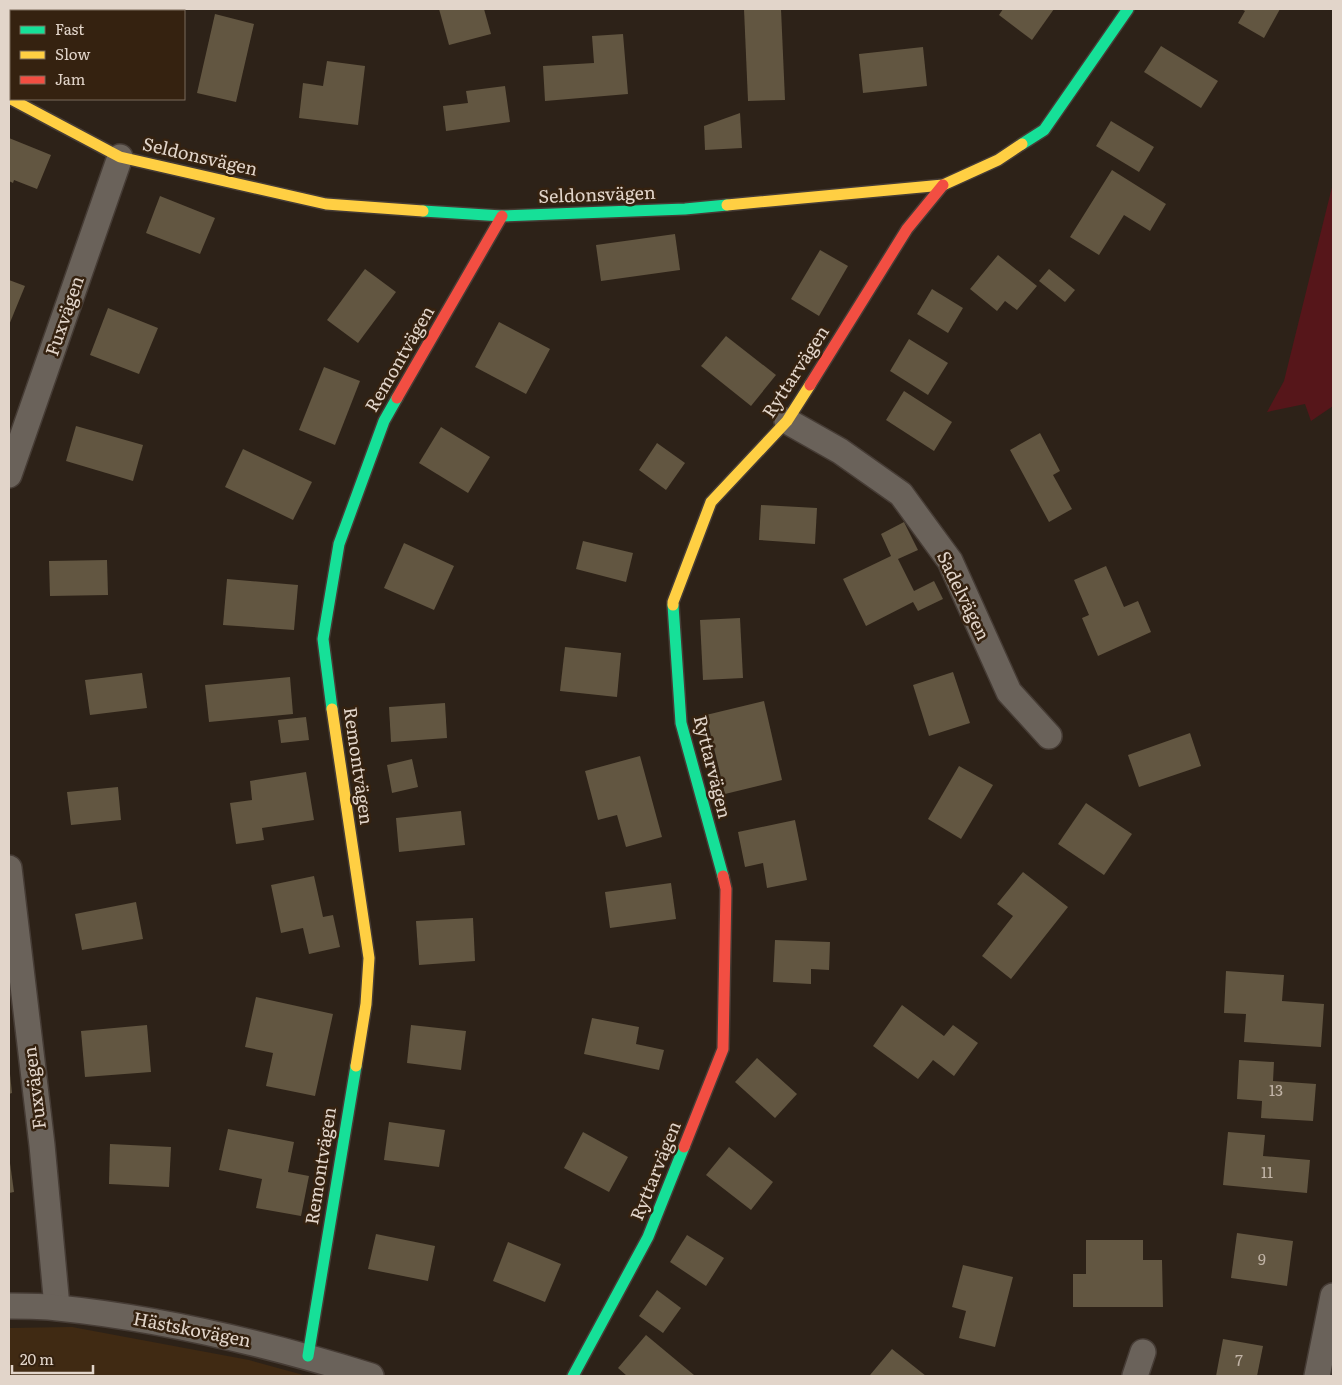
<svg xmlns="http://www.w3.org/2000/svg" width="1342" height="1385" font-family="Literata,serif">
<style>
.built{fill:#402a13}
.green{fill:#56161a}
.building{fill:#625641}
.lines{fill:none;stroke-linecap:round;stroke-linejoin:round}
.street-casing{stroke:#463c35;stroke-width:28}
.fast-casing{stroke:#463c35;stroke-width:14}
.slow-casing{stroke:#463c35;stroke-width:14}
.jam-casing{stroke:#463c35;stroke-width:14}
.street{stroke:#6a625a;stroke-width:25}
.fast{stroke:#16e098;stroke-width:11}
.slow{stroke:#ffcf43;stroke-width:11}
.jam{stroke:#f24e42;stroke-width:11}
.labels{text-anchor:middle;stroke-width:5;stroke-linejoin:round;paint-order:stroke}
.number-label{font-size:15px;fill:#c2b5a8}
.street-label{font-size:18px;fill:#e2d5ca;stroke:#352210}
</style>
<rect width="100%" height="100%" fill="#2d2218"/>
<path class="built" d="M72,1327l177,33 58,16h-298v-48z"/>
<path class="green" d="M1333,183v223l-22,15 -6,-17 -38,8 17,-31z"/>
<g class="building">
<path d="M88,9h44l-1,2h-44z"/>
<path d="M439,9h45l7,25 -42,11z"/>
<path d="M744,9h37l4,91 -37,1z"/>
<path d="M1003,9h51l-22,31 -33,-25z"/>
<path d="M1241,9h39l-16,29 -26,-15 7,-12z"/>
<path d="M215,14l39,10 -18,78 -39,-9z"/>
<path d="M623,34l5,60 -83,7 -2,-35 51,-3 -2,-27z"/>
<path d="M1161,46l57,35 -17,27 -57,-36z"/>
<path d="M923,47l4,39 -64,7 -4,-39z"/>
<path d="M327,61l38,5 -7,59 -59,-7 4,-35 20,3z"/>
<path d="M505,86l5,36 -64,9 -3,-25 25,-3 -2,-12z"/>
<path d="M740,113l2,35 -37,2 -1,-24z"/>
<path d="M1111,121l43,26 -15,25 -43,-26z"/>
<path d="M9,138l42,17 -14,34 -23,-9 -1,3 -4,-2z"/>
<path d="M1112,170l54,34 -16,27 -26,-16 -25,40 -29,-18z"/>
<path d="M160,196l55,22 -15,36 -54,-21z"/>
<path d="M675,234l5,36 -79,11 -5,-36z"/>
<path d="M820,250l28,16 -29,50 -28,-17z"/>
<path d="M998,255l39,31 -20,24 -12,-9 -8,10 -27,-22z"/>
<path d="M365,269l31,23 -38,51 -31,-23z"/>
<path d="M1049,269l26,21 -10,12 -26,-21z"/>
<path d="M9,280l16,6 -16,39z"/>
<path d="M932,289l31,19 -15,25 -31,-19z"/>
<path d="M108,308l50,20 -19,46 -49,-19z"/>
<path d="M499,322l51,27 -24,45 -51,-27z"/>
<path d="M726,336l50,39 -25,31 -50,-40z"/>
<path d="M909,339l39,24 -20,32 -38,-24z"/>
<path d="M324,367l36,14 -25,64 -36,-15z"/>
<path d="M904,391l48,31 -18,29 -48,-31z"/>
<path d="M76,426l67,19 -10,36 -67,-20z"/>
<path d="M441,427l49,30 -22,36 -49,-30z"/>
<path d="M1040,433l20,38 -7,4 19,34 -23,13 -39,-72z"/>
<path d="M657,443l28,20 -19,27 -27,-20z"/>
<path d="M243,449l69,33 -19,38 -68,-33z"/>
<path d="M761,505l56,3 -2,36 -56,-4z"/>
<path d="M904,522l14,28 -20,9 16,32 20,-10 9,18 -25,12 -5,-9 -47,24 -23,-47 48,-23 -10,-22z"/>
<path d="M583,541l50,12 -7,29 -50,-13z"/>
<path d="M404,543l50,23 -20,44 -50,-22z"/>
<path d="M107,560l1,35 -58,1 -1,-35z"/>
<path d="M1106,566l18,41 14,-6 13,31 -53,24 -16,-38 7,-3 -15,-35z"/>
<path d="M227,579l71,6 -4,45 -71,-5z"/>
<path d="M740,618l3,60 -40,2 -3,-60z"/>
<path d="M565,647l56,6 -4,44 -57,-6z"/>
<path d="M953,672l17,51 -41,13 -16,-51z"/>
<path d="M142,673l5,35 -57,7 -5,-35z"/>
<path d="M290,677l3,37 -84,8 -4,-37z"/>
<path d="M764,701l18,79 -57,14 -19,-79z"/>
<path d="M445,703l2,35 -56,4 -2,-35z"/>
<path d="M306,717l3,23 -28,3 -3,-23z"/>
<path d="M1190,733l11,33 -62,21 -11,-32z"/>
<path d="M640,756l22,81 -36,10 -9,-32 -19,5 -13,-49z"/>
<path d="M412,759l6,28 -26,6 -5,-28z"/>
<path d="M959,766l34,19 -32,54 -33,-20z"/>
<path d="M306,772l8,48 -52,8 2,12 -28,4 -6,-41 22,-3 -2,-19z"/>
<path d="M118,787l3,33 -50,5 -4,-33z"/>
<path d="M1086,803l46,31 -28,41 -46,-31z"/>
<path d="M461,811l4,34 -66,7 -3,-34z"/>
<path d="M795,820l12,60 -40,8 -4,-25 -18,4 -7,-35z"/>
<path d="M1023,872l45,35 -57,72 -29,-23 31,-40 -16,-12z"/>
<path d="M314,876l9,41 10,-2 7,32 -31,7 -6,-26 -22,5 -10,-48z"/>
<path d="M671,883l5,36 -66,9 -5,-36z"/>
<path d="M136,902l7,37 -61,11 -7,-36z"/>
<path d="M473,918l2,43 -56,4 -3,-44z"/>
<path d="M775,940l55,2 -1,28 -18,-1v15l-38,-2z"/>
<path d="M1226,971l58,4 -2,26 42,3 -3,43 -77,-5 2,-28 -22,-1z"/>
<path d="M256,997l77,17 -18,82 -49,-10 7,-33 -28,-6z"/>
<path d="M902,1005l42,31 9,-11 25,18 -24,33 -21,-16 -15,19 -45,-33z"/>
<path d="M592,1018l47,9 -3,17 28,6 -5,20 -75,-16z"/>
<path d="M147,1025l4,47 -66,5 -4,-46z"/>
<path d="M411,1025l55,6 -5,39 -54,-7z"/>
<path d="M757,1058l40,36 -22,24 -40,-36z"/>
<path d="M1239,1060l35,2 -1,19 43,3 -3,37 -52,-3 1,-17 -25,-2z"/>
<path d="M9,1074h1l2,19 -3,1z"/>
<path d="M389,1122l56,8 -6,37 -55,-7z"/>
<path d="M228,1129l66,13 -6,30 21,4 -8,40 -45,-8 6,-29 -43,-9z"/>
<path d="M583,1132l45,25 -19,35 -45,-24z"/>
<path d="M1228,1132l37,3 -2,21 47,4 -3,33 -84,-8z"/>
<path d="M110,1144l61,3 -2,40 -60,-3z"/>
<path d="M729,1147l44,35 -22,28 -45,-35z"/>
<path d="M9,1163h1l4,29 -5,1z"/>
<path d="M1237,1233l56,8 -6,45 -56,-8z"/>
<path d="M376,1234l59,12 -7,35 -60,-12z"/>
<path d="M687,1235l37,23 -18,28 -36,-24z"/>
<path d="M1086,1240h57v20h19l1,47h-90v-33h13z"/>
<path d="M508,1242l53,22 -16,38 -52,-21z"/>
<path d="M963,1265l50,12 -18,70 -36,-9 7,-27 -14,-4z"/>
<path d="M657,1290l24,18 -18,25 -24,-17z"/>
<path d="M646,1335l48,40v1h-67l-9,-8z"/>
<path d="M1223,1339l40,7 -6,30h-41z"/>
<path d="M892,1349l34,27h-55l-1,-1z"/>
</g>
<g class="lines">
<defs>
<g id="street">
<path d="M787,421l53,30 61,43 49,67 59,131 40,44"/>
<path d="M9,475l111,-318"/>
<path d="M9,868l33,277 15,162"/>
<path d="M9,1306c16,0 33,0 49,2 108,11 210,36 313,68"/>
<path d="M1135,1376l8,-24"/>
<path d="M1317,1376l16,-80"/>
</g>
<g id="fast">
<path d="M1022,144l22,-14 84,-121"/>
<path d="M423,211l79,5 183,-7 42,-4"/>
<path d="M673,605l8,118 42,153"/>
<path d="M332,709l-9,-70 16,-95 45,-123 13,-23"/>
<path d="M308,1356l48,-290"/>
<path d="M573,1376l75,-139 36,-90"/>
</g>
<g id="slow">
<path d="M9,98l111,59 206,47 97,7"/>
<path d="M727,205l216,-20 55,-25 24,-16"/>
<path d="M673,605v-3l38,-100 76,-81 23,-36"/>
<path d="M332,709l37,249 -3,46 -10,62"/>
</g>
<g id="jam">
<path d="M810,385l97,-156 36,-44"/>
<path d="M397,398l105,-182"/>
<path d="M684,1147l39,-98 3,-160 -3,-13"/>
</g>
</defs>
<use href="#street" class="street-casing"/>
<use href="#fast" class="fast-casing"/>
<use href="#slow" class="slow-casing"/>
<use href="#jam" class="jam-casing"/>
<use href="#street" class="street"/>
<use href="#fast" class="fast"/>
<use href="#slow" class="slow"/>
<use href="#jam" class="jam"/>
</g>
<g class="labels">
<g class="number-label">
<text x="1276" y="1096">13</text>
<text x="1267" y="1178">11</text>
<text x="1262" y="1265">9</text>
<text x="1239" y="1366">7</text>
</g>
<g class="street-label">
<text transform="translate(200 157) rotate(13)" y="6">Seldonsvägen</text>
<text transform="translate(597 195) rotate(-2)" y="6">Seldonsvägen</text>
<text transform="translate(65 316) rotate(-71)" y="6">Fuxvägen</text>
<text transform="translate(400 359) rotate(-60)" y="6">Remontvägen</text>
<text transform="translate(796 372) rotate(-57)" y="6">Ryttarvägen</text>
<text transform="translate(963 596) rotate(64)" y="6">Sadelvägen</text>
<text transform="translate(358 766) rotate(82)" y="6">Remontvägen</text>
<text transform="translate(712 767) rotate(76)" y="6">Ryttarvägen</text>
<text transform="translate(35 1088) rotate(-97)" y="6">Fuxvägen</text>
<text transform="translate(321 1166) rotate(-81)" y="6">Remontvägen</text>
<text transform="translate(656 1171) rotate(-68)" y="6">Ryttarvägen</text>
<text transform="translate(192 1330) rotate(11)" y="6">Hästskovägen</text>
</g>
</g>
<rect width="1342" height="1385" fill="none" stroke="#e2d5ca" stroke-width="20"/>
<rect x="10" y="10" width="175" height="90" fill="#352210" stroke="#7a6a5a"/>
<rect x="20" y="26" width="25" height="8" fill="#16e098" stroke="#7a6a5a"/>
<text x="55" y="35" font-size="15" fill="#e2d5ca">Fast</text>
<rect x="20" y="51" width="25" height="8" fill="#ffcf43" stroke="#7a6a5a"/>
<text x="55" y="60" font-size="15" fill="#e2d5ca">Slow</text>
<rect x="20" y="76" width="25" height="8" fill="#f24e42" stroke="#7a6a5a"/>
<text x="55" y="85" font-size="15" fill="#e2d5ca">Jam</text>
<path d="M12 1365v8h81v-8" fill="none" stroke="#e2d5ca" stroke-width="2.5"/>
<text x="20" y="1365" font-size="15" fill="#e2d5ca" stroke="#352210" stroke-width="4" paint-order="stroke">20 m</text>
</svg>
